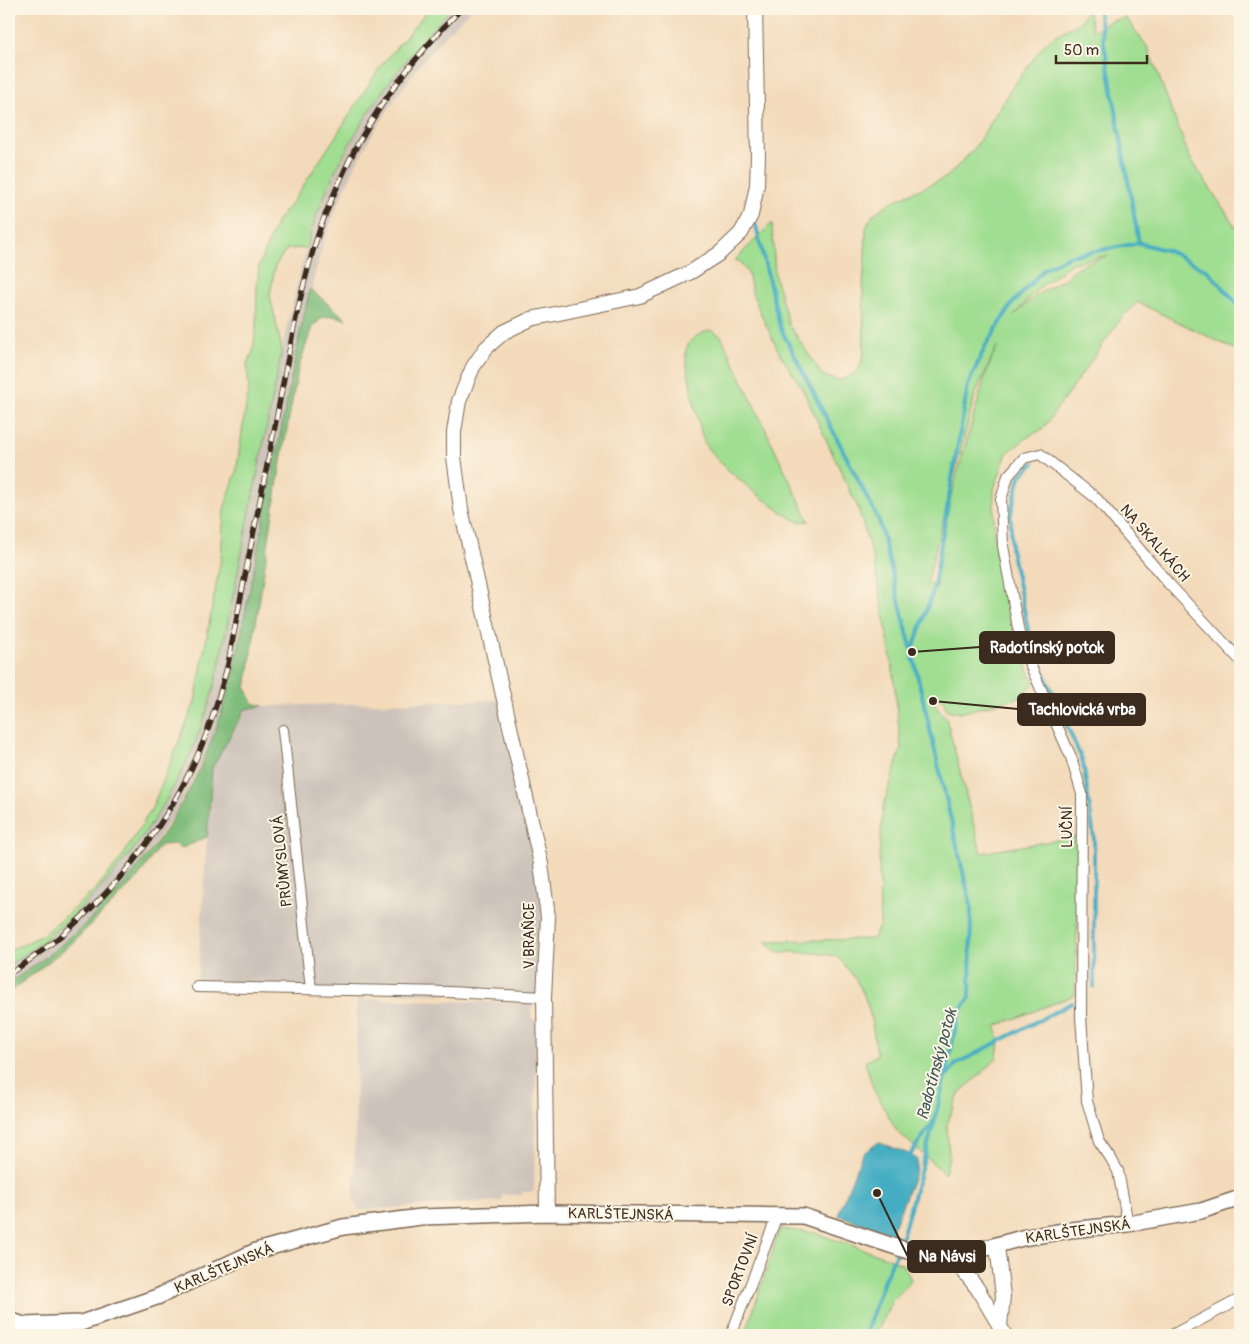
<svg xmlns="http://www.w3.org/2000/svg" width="1249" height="1344" font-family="Pangolin,sans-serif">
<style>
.industrial{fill:#cdc2b9}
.green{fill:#a0de92;stroke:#6e8458;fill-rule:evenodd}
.forest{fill:#80bd7c;stroke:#5e744d}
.water{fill:#44adc3;stroke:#406c70}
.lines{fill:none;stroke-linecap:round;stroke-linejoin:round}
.stream{stroke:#44adc3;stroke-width:4}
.minor-casing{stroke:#7b6855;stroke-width:12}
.tertiary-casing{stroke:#7b6855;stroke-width:16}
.secondary-casing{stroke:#7b6855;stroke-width:18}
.minor{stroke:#fff;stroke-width:10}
.tertiary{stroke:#fff;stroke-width:14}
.secondary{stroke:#fff;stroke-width:15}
.rail-casing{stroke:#3b2a1e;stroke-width:5.5}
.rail{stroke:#fcf5e5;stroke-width:4;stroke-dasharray:11;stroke-linecap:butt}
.labels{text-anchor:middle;stroke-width:4;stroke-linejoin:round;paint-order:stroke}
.street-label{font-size:15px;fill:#3b2a1e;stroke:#fcf5e5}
.water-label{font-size:16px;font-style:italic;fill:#3e5858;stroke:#fcf5e5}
.leader{fill:none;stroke:#3b2a1e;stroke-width:2}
.callout-dot{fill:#3b2a1e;stroke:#fcf5e5;stroke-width:2}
.callout{fill:#3b2a1e;stroke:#3b2a1e;stroke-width:2}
.callout-label{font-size:16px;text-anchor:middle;font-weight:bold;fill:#fff}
</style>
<rect width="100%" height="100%" fill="#fcf5e5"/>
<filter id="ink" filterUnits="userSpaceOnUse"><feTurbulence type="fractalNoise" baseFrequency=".02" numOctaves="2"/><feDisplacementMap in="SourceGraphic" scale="10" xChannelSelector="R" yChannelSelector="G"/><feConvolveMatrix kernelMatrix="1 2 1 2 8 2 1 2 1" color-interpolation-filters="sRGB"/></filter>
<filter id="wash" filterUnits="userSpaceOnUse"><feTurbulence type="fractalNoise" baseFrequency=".0096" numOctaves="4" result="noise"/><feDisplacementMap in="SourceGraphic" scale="20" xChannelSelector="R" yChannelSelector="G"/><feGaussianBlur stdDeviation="1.12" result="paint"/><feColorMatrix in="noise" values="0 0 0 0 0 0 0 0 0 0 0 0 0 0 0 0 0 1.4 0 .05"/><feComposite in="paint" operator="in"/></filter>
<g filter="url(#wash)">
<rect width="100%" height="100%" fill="#f3daba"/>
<g class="industrial">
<path d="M451,9h20l-30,31 -23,27 -19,26 -24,37 -18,32 -19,42 -15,39 -23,90 -65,332 -11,42 -13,37 -34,66 -41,60 -27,32 -26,25 -52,41 -22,15v-18l14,-9 75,-64 27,-31 40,-59 15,-28 78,-301 28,-143 23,-92 15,-40 20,-42 18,-33 24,-38 21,-27z"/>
<path d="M505,700l36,164 3,133 -347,-10 15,-219 33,-59 18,-3z"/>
<path d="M357,999l175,4 -1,16 6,1 -3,172h-12v3h-20v6l-143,9 -5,-10z"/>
</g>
<g class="green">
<path d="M429,9h22c-63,65 -121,151 -145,239l-19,1 -12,17 -5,29 12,55 -62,312c-6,26 -13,52 -23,76 -38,92 -104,173 -188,227v-15l18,-7 18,-10 49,-42 27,-32 31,-51 43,-106 26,-144 3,-49 12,-36 13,-87 -2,-23 6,-11 3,-25 1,-38 2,-23 18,-45 14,-17 45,-68 44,-69z"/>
<path d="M1088,10l5,21 17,-10 16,-3 22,30 41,108 51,78v118l-103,-50 -10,11h-2l-83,117 -10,4 -25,19 -13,36v44l3,33 19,75 18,42 -13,14 -61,16 -13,-3 -5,-12 -7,-1 -3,2 7,12 7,6 35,136 99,-17 -5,159 -79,31 3,15 -2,16 -8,10 -29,25 -13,32 2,32 -4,18 -48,-43 -23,-41 -9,-28 12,-7c-5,-33 -8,-64 -32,-89 -2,-3 -5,-7 -8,-9 -10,-5 -49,-5 -61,-5l-9,-11 105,-2 8,-14 -1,-67 4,-51 18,-58 -8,-79 -10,-61 -10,-51 -15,-50 -56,-120 -22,-34 -15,-31 -12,-28 -5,-22 -9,-12 -4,-1 37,-37 3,53 14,49 34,51 14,4h5l11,-6 6,-5 5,-16 -1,-67 2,-29 1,-29 3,-7 5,-7 17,-12 56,-25 27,-28 36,-58 35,-48 11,-8 23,-12zM1109,255l-32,12 -13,12 -29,17 -21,20 22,-26 36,-27zM997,346l-12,30 -34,120 -15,80 1,12 -10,-5 48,-188z"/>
<path d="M711,330l10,6 88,185c-4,1 -7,1 -11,0 -19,-7 -84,-59 -93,-77 -5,-10 -21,-84 -19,-93 2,-13 15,-18 25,-21z"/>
<path d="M780,1229l35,4 71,24 16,7 9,15 -4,7 -15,15 -16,34h-131z"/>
</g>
<path class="forest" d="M310,289l36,30 -13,-3 -11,2 -10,9 -14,42 -17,92 -35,227 7,15 10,3 -18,3 -33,59 -5,69 -27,12 -4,-5 -16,1 -23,34 -65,64 -63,50v-10c89,-57 164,-142 202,-241 10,-25 17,-51 24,-77l65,-332z"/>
<path class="water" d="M879,1142l30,12 8,5 -1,12 -25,63 -53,-19 24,-61z"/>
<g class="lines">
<g class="stream">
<path d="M1098,9l41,234"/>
<path d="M754,218l26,109 99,194 33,131"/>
<path d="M1034,463l-14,13 -9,37v36l20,94 52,119 11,76v149"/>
<path d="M947,1075l9,-11 116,-61"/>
<path d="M908,1158l26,-37"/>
<path d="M890,1230l1,4 11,6"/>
<path d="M900,1244l35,-125 24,-106 11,-16 1,-91 -59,-254 21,-61 35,-206 17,-38 27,-43 32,-35 25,-13 70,-13 30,8 39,20 32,36"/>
<path d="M865,1335l19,-55 13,-29"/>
</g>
</g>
</g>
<g filter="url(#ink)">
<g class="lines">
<defs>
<g id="minor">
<path d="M283,730l28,259"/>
<path d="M197,987l252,5 95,5"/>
<path d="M1128,1224l-10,-53 -8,-14 -11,-16 -12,-40 -6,-84 1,-223 -11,-37 -50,-113 -18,-98 -2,-46 7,-24 16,-18 16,-4 56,44 73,86 71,76"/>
<path d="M731,1335l46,-119"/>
<path d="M1172,1335l68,-36"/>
</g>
<g id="tertiary">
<path d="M547,1213l-3,-216 4,-80 -7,-53 -80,-355 -7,-52v-25l5,-31 14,-34 13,-19 18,-16 27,-13 109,-23 51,-24 29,-19 21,-20 10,-18 6,-30 1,-29 -3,-147"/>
<path d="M997,1246l6,50 -3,30"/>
<path d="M951,1255l26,33 28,47"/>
</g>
<path id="secondary" d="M9,1320l15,5 57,-2 76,-26 99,-46 87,-24 78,-10 126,-4 256,3 105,35 23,4h20l21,-3 50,-14 48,-8 58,-6 73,-13 39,-13"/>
</defs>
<use href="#minor" class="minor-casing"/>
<use href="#tertiary" class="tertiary-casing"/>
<use href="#secondary" class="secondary-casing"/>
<use href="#minor" class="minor"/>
<use href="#tertiary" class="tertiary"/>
<use href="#secondary" class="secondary"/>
<defs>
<path id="rail" d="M9,974c87,-56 156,-138 195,-234 10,-25 17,-50 24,-76 15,-80 31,-159 47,-238 12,-62 22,-125 41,-185 8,-27 21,-54 33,-80 28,-57 68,-107 112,-152"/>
</defs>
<use href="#rail" class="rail-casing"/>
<use href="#rail" class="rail"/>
</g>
</g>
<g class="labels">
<g class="street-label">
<text transform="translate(1155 543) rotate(49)" y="5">NA SKALKÁCH</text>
<text transform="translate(1067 827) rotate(-90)" y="5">LUČNÍ</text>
<text transform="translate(282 861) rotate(-96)" y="5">PRŮMYSLOVÁ</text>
<text transform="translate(529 936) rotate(-90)" y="5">V BRAŇCE</text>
<text transform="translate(621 1214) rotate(1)" y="5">KARLŠTEJNSKÁ</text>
<text transform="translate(1078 1231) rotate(-8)" y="5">KARLŠTEJNSKÁ</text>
<text transform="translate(224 1268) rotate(-23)" y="5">KARLŠTEJNSKÁ</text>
<text transform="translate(740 1270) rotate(-69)" y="5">SPORTOVNÍ</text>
</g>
<g class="water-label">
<text transform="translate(936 1064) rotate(-75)" y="6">Radotínský potok</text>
</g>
</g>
<path class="leader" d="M912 652L980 647M933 701L1018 709M877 1193L908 1257"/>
<g class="callout-dot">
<circle cx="912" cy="652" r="5"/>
<circle cx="933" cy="701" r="5"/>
<circle cx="877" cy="1193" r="5"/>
</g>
<g class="callout">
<rect x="980" y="632" width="134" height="31" rx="5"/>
<rect x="1018" y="694" width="127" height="31" rx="5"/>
<rect x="908" y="1241" width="77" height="31" rx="5"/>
</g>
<g class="callout-label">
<text x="1047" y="653">Radotínský potok</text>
<text x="1082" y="715">Tachlovická vrba</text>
<text x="947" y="1262">Na Návsi</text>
</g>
<rect width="1249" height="1344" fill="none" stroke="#fcf5e5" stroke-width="30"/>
<path d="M1056 55v8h91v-8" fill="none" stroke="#3b2a1e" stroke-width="2.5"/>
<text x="1064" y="55" font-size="15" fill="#3b2a1e" stroke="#fcf5e5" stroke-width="4" paint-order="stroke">50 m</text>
</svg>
